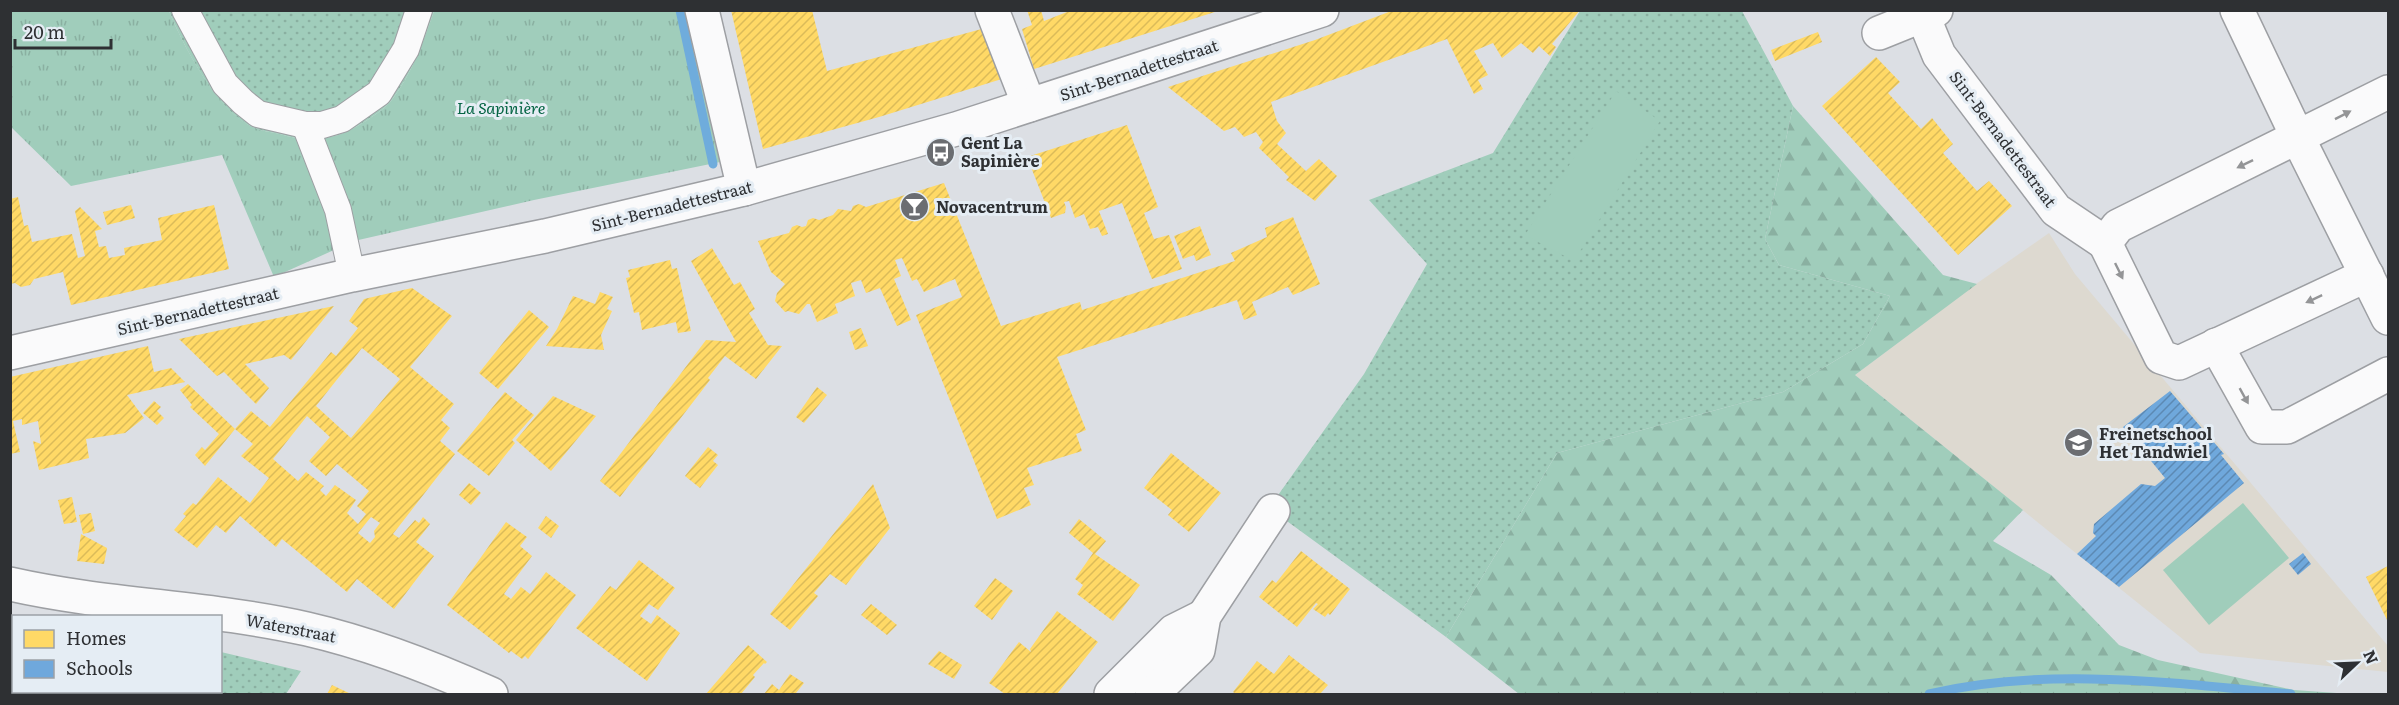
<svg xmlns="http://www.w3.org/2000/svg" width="2399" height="705" font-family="Literata,serif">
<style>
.education{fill:#ddd9d0}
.grass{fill:url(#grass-dots)}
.forest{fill:url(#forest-firs)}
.park{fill:url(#park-tufts)}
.pitch{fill:#a0cdbb}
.homes{fill:url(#homes-hatch);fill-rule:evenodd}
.schools{fill:url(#schools-hatch)}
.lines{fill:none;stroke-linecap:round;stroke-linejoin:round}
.stream{stroke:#6facdc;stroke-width:9}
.pedestrian-casing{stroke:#9d9fa3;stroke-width:28}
.minor-casing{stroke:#9d9fa3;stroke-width:36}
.tertiary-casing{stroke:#9d9fa3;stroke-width:36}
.pedestrian{stroke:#fafafb;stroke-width:26}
.minor{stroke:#fafafb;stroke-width:33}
.tertiary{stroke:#fafafb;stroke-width:33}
.oneway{fill:#949597}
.labels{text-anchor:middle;stroke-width:6;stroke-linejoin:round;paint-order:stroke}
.street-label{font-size:16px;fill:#2e3033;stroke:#e5edf4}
.park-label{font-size:16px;font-style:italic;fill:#046443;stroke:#e5edf4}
.poi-label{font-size:16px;font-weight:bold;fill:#2e3033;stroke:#e5edf4;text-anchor:start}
</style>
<defs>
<pattern id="grass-dots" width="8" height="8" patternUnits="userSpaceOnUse" patternTransform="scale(1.5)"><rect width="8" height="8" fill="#a0cdbb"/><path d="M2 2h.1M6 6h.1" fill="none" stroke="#8ab0a1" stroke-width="1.8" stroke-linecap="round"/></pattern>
<pattern id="forest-firs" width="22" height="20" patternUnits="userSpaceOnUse" patternTransform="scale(1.5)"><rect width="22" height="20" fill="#a0cdbb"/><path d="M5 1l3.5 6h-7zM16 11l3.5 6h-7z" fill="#8ab0a1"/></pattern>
<pattern id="park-tufts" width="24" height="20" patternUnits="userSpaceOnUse" patternTransform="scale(1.5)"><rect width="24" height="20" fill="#a0cdbb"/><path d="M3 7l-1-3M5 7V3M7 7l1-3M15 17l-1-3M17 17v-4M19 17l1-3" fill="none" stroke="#8ab0a1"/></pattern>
<pattern id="homes-hatch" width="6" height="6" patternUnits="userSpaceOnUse" patternTransform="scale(1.5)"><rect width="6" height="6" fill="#ffd966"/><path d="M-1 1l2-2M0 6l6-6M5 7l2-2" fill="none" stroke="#dbbb59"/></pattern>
<pattern id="schools-hatch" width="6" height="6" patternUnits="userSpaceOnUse" patternTransform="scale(1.5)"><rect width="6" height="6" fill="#6fa8dc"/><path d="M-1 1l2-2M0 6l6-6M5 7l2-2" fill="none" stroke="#5c89b3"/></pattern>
</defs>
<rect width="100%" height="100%" fill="#dcdfe4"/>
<path class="education" d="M2049,233l26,41 313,372v26l-188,-19 -345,-278 121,-91z"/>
<g class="grass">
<path d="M169,11h265c-11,31 -22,63 -43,90 -9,11 -39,30 -53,34 -20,6 -39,5 -58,-1 -9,-2 -19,-3 -27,-7 -35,-14 -70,-82 -84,-116z"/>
<path d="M1580,11h162l51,95 -28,133 14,26 111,31 -27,48 -80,48 -226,61 -111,184 -177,-129 95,-134 63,-110 -58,-64 124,-47z"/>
<path d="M221,652l80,19 -15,23h-214l1,-2h147z"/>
</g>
<g class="forest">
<path d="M1793,106l150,169 34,9 -122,91 168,135 -30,31 58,34 68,70 39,15 136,30 57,4h-832l-73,-57 111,-184 226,-61 80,-48 27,-48 -111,-31 -14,-26z"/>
<path d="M11,620l3,1v71h59l-1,2h-61z"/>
</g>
<path class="park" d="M10,11h159c14,34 49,101 84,116 8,4 18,5 27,7 19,6 38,7 58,1 14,-4 44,-23 53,-34 21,-27 32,-59 43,-90h258l33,150 -191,39 -180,41 -80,36 -52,-122 -151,31 -60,-59z"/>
<g class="pitch">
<path d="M1616,91l44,30 -86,140 -49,-26z"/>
<path d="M2243,503l46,55 -80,67 -46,-55z"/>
</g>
<g class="homes">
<path d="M731,10h81l15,61 162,-44 16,51 -126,39 -116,32z"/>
<path d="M1027,10h14l3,11 28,-11 146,1 -184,58 -12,-40 10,-4z"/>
<path d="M1394,10h186l-28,34 4,3 -6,9 -11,-10 -6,7 -12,-10 -19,15 -9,-15 -19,8 14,24 -10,5 5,9 -9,5 -27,-55 -176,63 6,19 9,12 -9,11 29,27 13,-12 18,17 -22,25 -29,-21 3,-3 -30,-29 4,-6 -7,-10 -12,5 -9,-10 -11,4 -56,-44 147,-47z"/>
<path d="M1818,32l4,10 -47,19 -4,-11z"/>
<path d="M1876,57l24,25 -12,11 33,36 11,-11 21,26 -10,9 34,38 12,-10 23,25 -54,49 -136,-149z"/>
<path d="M1127,125l31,82 -14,6 10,26 15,-4 13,34 -30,10 -30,-76 -23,8 9,23 -6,2 -4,-9 -8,2 -6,-15 -9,4 -6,-17 -5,1 2,5 -1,6 -14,5 -24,-61z"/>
<path d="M944,183l57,143 79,-24 2,8 153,-49 -4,-8 36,-16 -2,-9 28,-11 27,67 -27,11 -5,-8 -36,15 5,13 -13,5 -7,-20 -180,57 29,73 -10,4 6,17 -55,17 7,17 -10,3 7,17 -34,14 -81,-204 46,-18 -7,-18 -31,13 -7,-13 -5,2 -10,-23 -7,2 6,16 -7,3 17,41 -14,6 -17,-38 -14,5 -5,-13 -10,3 4,13 -20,8 3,9 -21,9 -7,-18h-3l-8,10 -11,-3 -3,1 -10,-11 2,-8 8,-9 -14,-12 -13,-31 31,-8 3,-6 5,-2 5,2 4,-1 2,-6 5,-2 6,2 14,-5 5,-6 13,2 2,-5 6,-2 7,3z"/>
<path d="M18,197l6,29 4,-1 4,17 40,-8 6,24 7,-2 -10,-45 5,-4 22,22 -7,2 4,16 7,-1 3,12 16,-3 -1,-7 38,-8 -4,-22 56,-13 15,64 -158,36 -8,-33 -29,7 -4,6 -9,2 -6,-4 -5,1v-85z"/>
<path d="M131,205l4,13 -28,7 -4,-13z"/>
<path d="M1200,226l11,29 -15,6 -2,-6 -11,4 -9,-23z"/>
<path d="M712,248l22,37 6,-3 15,27 -6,4 19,32 14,1 -26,33 -31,-23 -17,22 2,2 -90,117 -20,-16 106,-141 30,2 -45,-81z"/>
<path d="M670,260l2,9 5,-1 14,63 -13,2 -2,-11 -34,8 -3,-18 -5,1 -8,-35 4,-1 -2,-7z"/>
<path d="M412,288l40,28 -42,51 44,37 -13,16 9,8 -10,13 15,13 -62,80 6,4 16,-18 4,3 4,-6 7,7 -14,18 18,14 -40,53 -37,-30 -10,13 -65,-53 -6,8 -36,-31 -14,17 -10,-8 -19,23 -23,-18 12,-14 -3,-2 10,-11 3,2 22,-28 32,26 19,-25 -28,-22 12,-12 -18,-15 16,-18 19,16 61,-75 5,4 22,-28 -9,-7 15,-22zM362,348l38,31 -49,59 -35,-32zM307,416l23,21 -21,24 17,15 11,-12 32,27 -12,15 9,8 -8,10 -11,-11 9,-13 -21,-15 -9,11 -6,-6 4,-4 -18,-14 -8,9 -25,-22zM371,517l9,6 -6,8 1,6 -5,6 -12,-10z"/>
<path d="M600,292l13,5 -6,12 5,2 -11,24 3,15 -58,-4 11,-17 16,-33 22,8z"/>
<path d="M334,306l-43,54 -7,-5 -39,9 24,24 -13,16 -32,-32 -7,4 -38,-37z"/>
<path d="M529,310l20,17 -51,62 -19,-16z"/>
<path d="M861,328l7,18 -13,4 -6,-18z"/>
<path d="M148,346l6,26 17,-4 14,14 -58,13 17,23 -19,15 -39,6 3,19 -50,12 -6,-29 8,3 -3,-23 -16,4v-6l-9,2 7,31 -10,2v-77z"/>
<path d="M188,384l47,45 -30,37 -10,-11 7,-8 3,3 14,-16 -29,-27 2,-2 -12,-15z"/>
<path d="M817,387l10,8 -23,28 -8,-6z"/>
<path d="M505,392l29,23 -22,25 3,3 -26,33 -32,-25z"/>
<path d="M553,396l43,20 -45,55 -35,-31z"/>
<path d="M154,401l7,6 -4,4 7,7 -7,7 -14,-12z"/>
<path d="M708,447l10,8 -5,6 5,4 -18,23 -15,-12z"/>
<path d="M1171,453l50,40 -32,39 -21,-17 4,-5 -28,-22z"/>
<path d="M469,483l12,10 -10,12 -12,-10z"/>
<path d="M873,484l17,44 -44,57 -16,-11 -16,19 4,3 -28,34 -20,-16z"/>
<path d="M72,497l5,25 -13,2 -6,-24z"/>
<path d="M91,513l4,18 -12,3 -4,-19z"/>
<path d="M546,516l13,10 -8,12 -13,-10z"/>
<path d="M1079,519l27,22 -11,13 45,31 -27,36 -36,-27 6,-9 -8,-6 18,-26 -24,-20z"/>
<path d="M506,522l21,15 -7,9 12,10 -28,38 7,5 10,-12 9,7 16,-22 30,23 -48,64 -3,-3 -3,3 -11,-8 -2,2 -62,-48z"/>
<path d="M81,534l26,14 -3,16 -27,-3z"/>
<path d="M1301,551l49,38 -20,26 -2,-2 -3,4 -12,-8 5,-5 -2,-1 -19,24 -38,-30 13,-17 4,3z"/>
<path d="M639,560l36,28 -17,22 -9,-6 -9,12 11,8 6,-9 23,18 -33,48 -71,-53 34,-42 6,4z"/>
<path d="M2388,566v56l-22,-45z"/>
<path d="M995,578l18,13 -21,29 -18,-14z"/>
<path d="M871,604l26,21 -10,10 -26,-20z"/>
<path d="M1057,611l41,31 -41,52h-52l-16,-11 30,-41 12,10 -1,-3z"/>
<path d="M748,645l19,17 -2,2 -1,-1 -11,12 2,2 -14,17h-35z"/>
<path d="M939,651l23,14 -8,14 -26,-15z"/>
<path d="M1289,655l39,30 -8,9h-84l-3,-2 24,-31 17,13z"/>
<path d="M790,674l14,9 -8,10 2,1h-34l8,-10 7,6z"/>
<path d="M332,685l19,9h-24z"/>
</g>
<g class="schools">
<path d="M2170,391l54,63 -3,1 23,28 -125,104 -42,-33 19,-18 -3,-3 1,-9 47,-40 14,2 10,-8 -27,-33h-3l-12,-18z"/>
<path d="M2303,553l8,11 -13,11 -9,-11z"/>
</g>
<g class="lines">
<g class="stream">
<path d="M680,10l33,154"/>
<path d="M1929,694c117,-28 244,-11 362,0"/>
</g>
<defs>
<g id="pedestrian">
<path d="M185,10l40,74 18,18 15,12 47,11h17l20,-6 37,-26 27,-44 13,-39"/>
<path d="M305,125l33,85 14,65"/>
</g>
<g id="minor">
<path d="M702,10l42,179"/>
<path d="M992,10l37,95"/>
<path d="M2237,10l61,128 90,180"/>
<path d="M1923,16l16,39 117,155 49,33"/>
<path d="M1879,33l57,-23"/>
<path d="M2367,275l-188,88 -18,-6 -56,-114 13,-17 270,-134"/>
<path d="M2216,345l46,82h25l101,-53"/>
<path d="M10,584c98,22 199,23 297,45 65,15 124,38 184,65"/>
<path d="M1111,694l63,-63 30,-15"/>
<path d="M1152,694l46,-44 6,-34 69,-105"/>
</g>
<path id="tertiary" d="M10,353l342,-78 193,-39 199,-47 212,-60 366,-119"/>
</defs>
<use href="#pedestrian" class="pedestrian-casing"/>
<use href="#minor" class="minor-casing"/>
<use href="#tertiary" class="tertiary-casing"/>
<use href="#pedestrian" class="pedestrian"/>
<use href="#minor" class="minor"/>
<use href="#tertiary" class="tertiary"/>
</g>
<defs><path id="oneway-solid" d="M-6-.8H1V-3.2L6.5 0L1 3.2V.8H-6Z" transform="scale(1.5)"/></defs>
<g class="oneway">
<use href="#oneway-solid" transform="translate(2343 115) rotate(-27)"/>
<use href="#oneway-solid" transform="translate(2245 164) rotate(154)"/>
<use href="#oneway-solid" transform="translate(2119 271) rotate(64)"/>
<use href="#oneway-solid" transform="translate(2314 299) rotate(155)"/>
<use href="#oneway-solid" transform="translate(2244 396) rotate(61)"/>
</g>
<defs>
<symbol id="bus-disc" viewBox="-11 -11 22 22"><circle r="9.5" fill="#6b6d71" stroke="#e5edf4"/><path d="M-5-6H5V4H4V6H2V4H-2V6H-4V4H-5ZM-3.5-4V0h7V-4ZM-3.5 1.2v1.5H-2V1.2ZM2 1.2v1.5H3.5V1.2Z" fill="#fff"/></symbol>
<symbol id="bar-disc" viewBox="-11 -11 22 22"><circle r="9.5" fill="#6b6d71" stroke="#e5edf4"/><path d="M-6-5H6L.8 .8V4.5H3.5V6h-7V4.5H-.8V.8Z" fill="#fff"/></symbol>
<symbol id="school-disc" viewBox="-11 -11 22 22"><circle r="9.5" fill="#6b6d71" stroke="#e5edf4"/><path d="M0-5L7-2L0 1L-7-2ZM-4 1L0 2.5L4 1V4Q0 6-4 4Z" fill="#fff"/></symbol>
</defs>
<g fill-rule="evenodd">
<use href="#bus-disc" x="924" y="136" width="33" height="33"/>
<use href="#bar-disc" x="898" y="190" width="33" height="33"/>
<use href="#school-disc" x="2062" y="426" width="33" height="33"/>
</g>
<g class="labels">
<g class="street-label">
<text transform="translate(1139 70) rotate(-18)" y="6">Sint-Bernadettestraat</text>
<text transform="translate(2003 139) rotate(53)" y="6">Sint-Bernadettestraat</text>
<text transform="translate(672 206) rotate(-14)" y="6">Sint-Bernadettestraat</text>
<text transform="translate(198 311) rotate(-13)" y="6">Sint-Bernadettestraat</text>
<text transform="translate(291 628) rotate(11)" y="6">Waterstraat</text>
</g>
<g class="park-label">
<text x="501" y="114">La Sapinière</text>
</g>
<g class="poi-label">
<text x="961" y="149">Gent La<tspan x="961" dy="18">Sapinière</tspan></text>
<text x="936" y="213">Novacentrum</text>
<text x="2099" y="440">Freinetschool<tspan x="2099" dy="18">Het Tandwiel</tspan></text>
</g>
</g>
<rect width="2399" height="705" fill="none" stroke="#2e3033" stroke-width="24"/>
<rect x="12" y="615" width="210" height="78" fill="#e5edf4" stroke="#9ca1a7" stroke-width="1.5"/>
<rect x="24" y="630" width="30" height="18" fill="#ffd966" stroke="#9ca1a7" stroke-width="1.5"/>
<text x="66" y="645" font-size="18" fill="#2e3033">Homes</text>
<rect x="24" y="660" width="30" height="18" fill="#6fa8dc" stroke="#9ca1a7" stroke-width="1.5"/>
<text x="66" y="675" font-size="18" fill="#2e3033">Schools</text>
<g transform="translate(2357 663) rotate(67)" stroke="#e5edf4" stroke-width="4.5" paint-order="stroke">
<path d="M0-4.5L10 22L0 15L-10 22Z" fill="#2e3033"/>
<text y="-9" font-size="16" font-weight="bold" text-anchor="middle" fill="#2e3033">N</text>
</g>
<path d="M15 39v9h96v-9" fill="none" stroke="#2e3033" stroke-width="3"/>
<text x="24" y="39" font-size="18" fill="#2e3033" stroke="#e5edf4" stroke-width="4.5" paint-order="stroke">20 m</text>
</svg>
